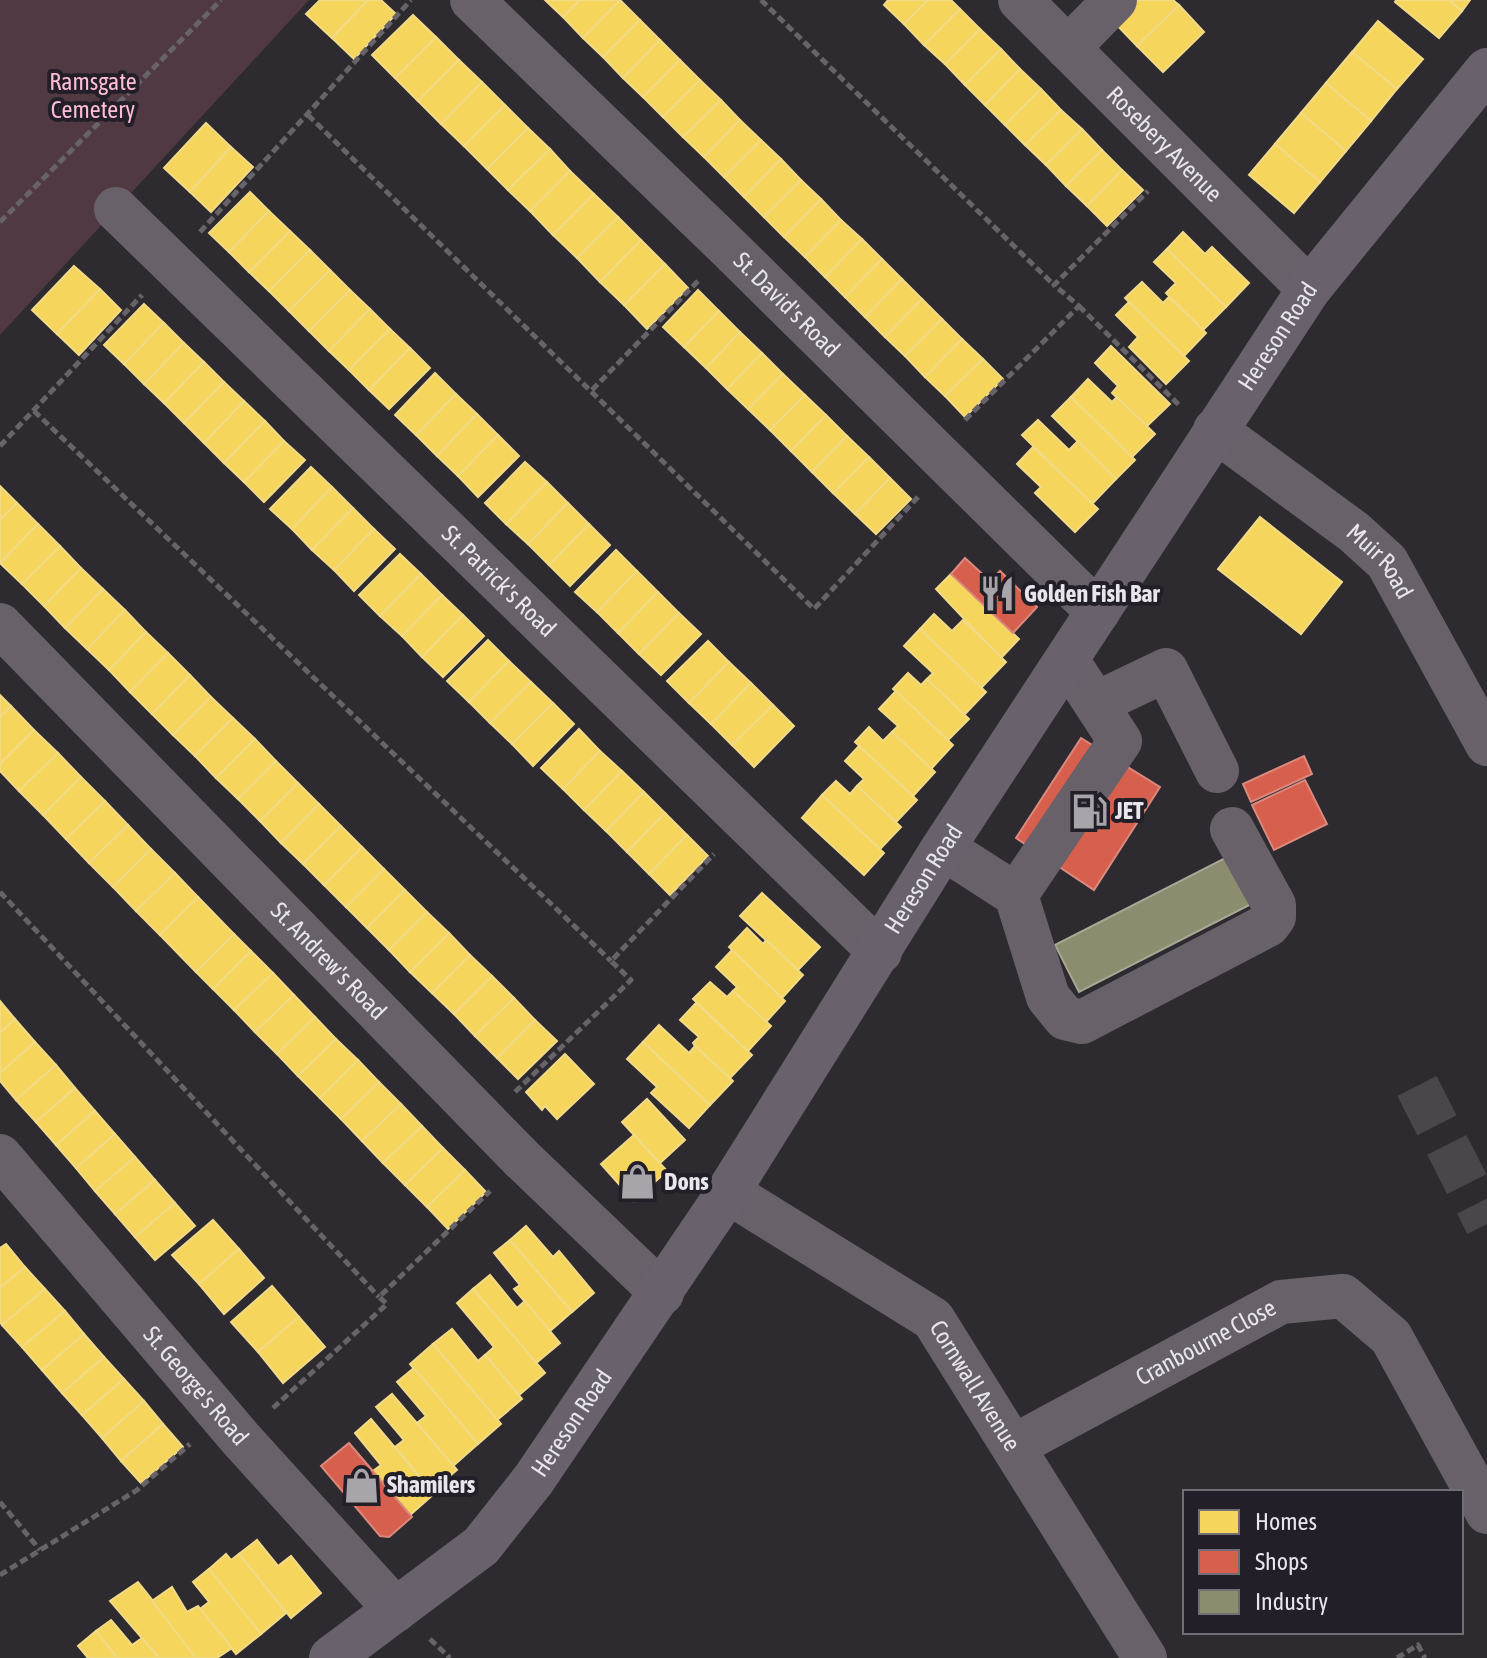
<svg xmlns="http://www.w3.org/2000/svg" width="1487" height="1658" font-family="'Asap Condensed',sans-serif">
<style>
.green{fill:#513944}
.homes{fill:#f6d55c;stroke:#f2da87;stroke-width:2}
.shops{fill:#d6604d;stroke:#db887d;stroke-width:2}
.industry{fill:#8c8c6e;stroke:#a8a794;stroke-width:2}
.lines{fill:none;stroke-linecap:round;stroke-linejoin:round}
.minor-tunnel{stroke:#49474c;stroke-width:44;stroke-dasharray:44 22;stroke-linecap:butt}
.path{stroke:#686369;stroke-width:5;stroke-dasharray:8 4;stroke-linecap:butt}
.minor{stroke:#696169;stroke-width:44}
.major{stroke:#69626c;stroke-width:44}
.labels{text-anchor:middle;stroke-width:8;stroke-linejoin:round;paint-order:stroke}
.park-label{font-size:24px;fill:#ffbcd7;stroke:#231f28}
.street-label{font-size:24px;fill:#e8e5ec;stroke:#231f28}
.poi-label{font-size:24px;font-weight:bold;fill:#e8e5ec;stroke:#231f28;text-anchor:start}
</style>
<rect width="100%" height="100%" fill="#2d2b30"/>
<path class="green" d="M0,0h309l-309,335z"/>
<g class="homes">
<path d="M320,0h48l-36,38 -26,-24z"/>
<path d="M368,0h13l15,14 -42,45 -22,-21z"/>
<path d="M545,0h35l-17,17z"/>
<path d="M580,0h40l-37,38 -20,-21z"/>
<path d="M620,0l20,20 -37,37 -20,-19z"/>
<path d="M888,0h40l-24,24 -20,-19z"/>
<path d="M928,0h23l9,9 -36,36 -20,-21z"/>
<path d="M1131,0h42l6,5 -42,41 -26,-27z"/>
<path d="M1396,0h53l13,11 -23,27 -44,-36z"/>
<path d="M1449,0h21l-8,11z"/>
<path d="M1179,5l25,27 -41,40 -26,-26z"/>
<path d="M960,9l20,20 -35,35 -21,-19z"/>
<path d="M413,15l23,22 -41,41 -23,-23z"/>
<path d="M640,20l20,20 -37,38 -20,-21z"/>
<path d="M1378,21l45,38 -26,30 -45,-37z"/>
<path d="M980,29l21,20 -36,36 -20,-21z"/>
<path d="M436,37l23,23 -41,41 -23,-23z"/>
<path d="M660,40l20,20 -37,37 -20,-19z"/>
<path d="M1001,49l19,20 -35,36 -20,-20z"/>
<path d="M1352,52l45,37 -26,32 -45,-38z"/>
<path d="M459,60l23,22 -41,42 -23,-23z"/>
<path d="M680,60l20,20 -37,37 -20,-20z"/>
<path d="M1020,69l21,20 -36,36 -20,-20z"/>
<path d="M700,80l21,20 -38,37 -20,-20z"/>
<path d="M482,82l23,23 -41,41 -23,-22z"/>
<path d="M1326,83l45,38 -25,30 -45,-38z"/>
<path d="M1041,89l20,21 -36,35 -20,-20z"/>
<path d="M721,100l19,20 -36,37 -21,-20z"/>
<path d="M505,105l23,23 -41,41 -23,-23z"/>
<path d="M1061,110l21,19 -36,36 -21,-20z"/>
<path d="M1301,113l45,38 -26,31 -45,-38z"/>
<path d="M740,120l21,20 -37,37 -20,-20z"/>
<path d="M206,123l25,24 -41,45 -26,-24z"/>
<path d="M528,128l22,21 -42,41 -21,-21z"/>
<path d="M1082,129l20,21 -36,36 -20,-21z"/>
<path d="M761,140l20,19 -37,38 -20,-20z"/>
<path d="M1275,144l45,38 -26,31 -45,-38z"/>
<path d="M231,147l22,20 -42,45 -21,-20z"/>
<path d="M550,149l20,22 -40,40 -22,-21z"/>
<path d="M1102,150l20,20 -35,36 -21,-20z"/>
<path d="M781,159l20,21 -37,37 -20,-20z"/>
<path d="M1122,170l21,20 -36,36 -20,-20z"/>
<path d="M570,171l24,23 -41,41 -23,-24z"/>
<path d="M801,180l20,19 -37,38 -20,-20z"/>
<path d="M250,192l19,19 -40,41 -20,-19z"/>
<path d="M594,194l24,23 -41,41 -24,-23z"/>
<path d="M821,199l20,21 -36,37 -21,-20z"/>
<path d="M269,211l21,20 -41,41 -20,-20z"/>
<path d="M618,217l23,23 -41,42 -23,-24z"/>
<path d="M841,220l21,19 -37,38 -20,-20z"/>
<path d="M290,231l20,19 -41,41 -20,-19z"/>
<path d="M1183,232l22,22 7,-7 37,36 -23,24 -59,-58z"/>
<path d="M862,239l20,20 -37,38 -20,-20z"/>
<path d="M641,240l24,24 -41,41 -24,-23z"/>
<path d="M1167,249l59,58 -23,23 -37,-37 10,-10 -22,-21z"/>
<path d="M310,250l20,20 -41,41 -20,-20z"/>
<path d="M882,259l20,20 -37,38 -20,-20z"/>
<path d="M665,264l23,24 -41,41 -23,-24z"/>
<path d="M74,266l26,23 -43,45 -25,-24z"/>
<path d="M330,270l20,20 -41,41 -20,-20z"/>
<path d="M902,279l20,20 -37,38 -20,-20z"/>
<path d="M1142,282l21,21 6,-6 37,36 -22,23 -59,-58z"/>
<path d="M100,289l21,21 -42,45 -22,-21z"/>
<path d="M350,290l20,19 -41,42 -20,-20z"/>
<path d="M698,290l21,21 -35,36 -21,-20z"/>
<path d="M922,299l20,20 -37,37 -20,-19z"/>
<path d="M1129,302l60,59 -23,23 -37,-37 9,-10 -22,-22z"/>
<path d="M144,304l20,19 -40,41 -20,-19z"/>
<path d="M370,309l20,20 -41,41 -20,-19z"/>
<path d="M719,311l21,21 -34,36 -22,-21z"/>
<path d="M942,319l20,20 -37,38 -20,-21z"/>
<path d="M164,323l20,20 -40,41 -20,-20z"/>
<path d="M390,329l20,19 -41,42 -20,-20z"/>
<path d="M740,332l22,21 -35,36 -21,-21z"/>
<path d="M962,339l21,20 -38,37 -20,-19z"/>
<path d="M184,343l20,19 -40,41 -20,-19z"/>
<path d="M1111,346l59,58 -23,22 -35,-33 6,-7 -23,-23z"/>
<path d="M410,348l20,20 -41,41 -20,-19z"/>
<path d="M762,353l21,21 -35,35 -21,-20z"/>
<path d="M983,359l20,20 -38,38 -20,-21z"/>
<path d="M204,362l20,20 -40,41 -20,-20z"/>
<path d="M435,373l21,21 -40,41 -21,-20z"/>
<path d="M783,374l22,21 -35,35 -22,-21z"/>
<path d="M1088,379l24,23 5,-5 38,37 -23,23 -61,-60z"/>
<path d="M224,382l20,19 -40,42 -20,-20z"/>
<path d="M456,394l21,20 -40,42 -21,-21z"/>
<path d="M805,395l21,20 -35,36 -21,-21z"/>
<path d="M1071,397l64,63 -19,19 -64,-63z"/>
<path d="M244,401l21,20 -41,42 -20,-20z"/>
<path d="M477,414l21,21 -40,41 -21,-20z"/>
<path d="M826,415l21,21 -35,36 -21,-21z"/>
<path d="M1038,420l31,30 9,-9 38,38 -24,25 -70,-69z"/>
<path d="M265,421l19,20 -40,41 -20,-19z"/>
<path d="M498,435l21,21 -41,41 -20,-21z"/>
<path d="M847,436l22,21 -36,36 -21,-21z"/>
<path d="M284,441l21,19 -41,42 -20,-20z"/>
<path d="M1033,447l65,62 -23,23 -40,-39 6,-6 -24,-23z"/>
<path d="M869,457l21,21 -35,36 -22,-21z"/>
<path d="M525,462l22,20 -41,42 -21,-21z"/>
<path d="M311,467l21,20 -40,42 -22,-20z"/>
<path d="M890,478l21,21 -35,35 -21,-20z"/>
<path d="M547,482l21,21 -40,41 -22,-20z"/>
<path d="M0,486l17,17 -17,17z"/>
<path d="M332,487l21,21 -41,42 -20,-21z"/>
<path d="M17,503l21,21 -38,39v-43z"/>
<path d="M568,503l21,21 -40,41 -21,-21z"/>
<path d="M353,508l21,21 -40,41 -22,-20z"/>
<path d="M1260,517l82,65 -41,52 -83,-65z"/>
<path d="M38,524l22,22 -38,38 -22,-21z"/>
<path d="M589,524l21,21 -40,41 -21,-21z"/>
<path d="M374,529l21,20 -41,42 -20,-21z"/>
<path d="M60,546l21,22 -37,38 -22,-22z"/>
<path d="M616,550l21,21 -40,41 -22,-20z"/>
<path d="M400,554l21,20 -41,42 -21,-21z"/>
<path d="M81,568l22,21 -38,39 -21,-22z"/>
<path d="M637,571l21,21 -40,41 -21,-21z"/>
<path d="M421,574l21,21 -40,41 -22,-20z"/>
<path d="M951,574l68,65 -18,19 -65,-69z"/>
<path d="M103,589l22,21 -38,39 -22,-21z"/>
<path d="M658,592l21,21 -40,41 -21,-21z"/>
<path d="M442,595l21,20 -41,42 -20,-21z"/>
<path d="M125,610l21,22 -37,38 -22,-21z"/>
<path d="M679,613l22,21 -40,41 -22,-21z"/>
<path d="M934,614l18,17 11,-11 43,42 -25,26 -61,-59z"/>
<path d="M463,615l21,21 -41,41 -21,-20z"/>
<path d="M920,629l66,63 -22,23 -37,-36 6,-6 -29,-27z"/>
<path d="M146,632l22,21 -38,39 -21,-22z"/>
<path d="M488,640l21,21 -40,41 -22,-21z"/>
<path d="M708,641l21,21 -40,41 -22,-22z"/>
<path d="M168,653l22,22 -38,39 -22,-22z"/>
<path d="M509,661l22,21 -41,41 -21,-21z"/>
<path d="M729,662l22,21 -40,41 -22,-21z"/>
<path d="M908,673l13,12 6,-6 42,40 -21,21 -55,-51z"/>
<path d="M190,675l21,22 -38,38 -21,-21z"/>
<path d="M531,682l22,21 -41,41 -22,-21z"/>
<path d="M751,683l22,22 -41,40 -21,-21z"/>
<path d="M896,691l57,54 -22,24 -39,-37 6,-6 -19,-17z"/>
<path d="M0,695l11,11 -11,11z"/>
<path d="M211,697l22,21 -38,38 -22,-21z"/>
<path d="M553,703l21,21 -41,42 -21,-22z"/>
<path d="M773,705l21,21 -40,41 -22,-22z"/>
<path d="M11,706l23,24 -34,34v-47z"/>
<path d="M233,718l22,21 -39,39 -21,-22z"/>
<path d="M869,727l14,14 9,-9 43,40 -22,24 -58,-54z"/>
<path d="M579,729l21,22 -37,38 -22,-21z"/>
<path d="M34,730l24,23 -39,38 -19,-20v-7z"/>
<path d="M255,739l21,22 -38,38 -22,-21z"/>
<path d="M859,746l58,54 -21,22 -39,-36 7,-7 -19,-18z"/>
<path d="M600,751l22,20 -38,39 -21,-21z"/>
<path d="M58,753l23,24 -38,38 -24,-24z"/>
<path d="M276,761l22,22 -38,38 -22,-22z"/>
<path d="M622,771l22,21 -38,39 -22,-21z"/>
<path d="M81,777l24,24 -39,38 -23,-24z"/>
<path d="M836,781l14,13 7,-8 44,41 -21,22 -58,-54z"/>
<path d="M298,783l21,21 -38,39 -21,-22z"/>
<path d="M644,792l21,21 -38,39 -21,-21z"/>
<path d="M822,795l62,58 -20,22 -62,-57z"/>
<path d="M105,801l23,24 -39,38 -23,-24z"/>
<path d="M319,804l22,22 -38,38 -22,-21z"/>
<path d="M665,813l22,22 -38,39 -22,-22z"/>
<path d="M128,825l23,24 -38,38 -24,-24z"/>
<path d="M341,826l21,21 -38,38 -21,-21z"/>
<path d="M687,835l21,21 -38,39 -21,-21z"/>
<path d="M362,847l22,22 -38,38 -22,-22z"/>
<path d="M151,849l24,24 -39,38 -23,-24z"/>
<path d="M384,869l21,21 -38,38 -21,-21z"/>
<path d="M175,873l23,24 -38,38 -24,-24z"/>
<path d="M405,890l22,22 -38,38 -22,-22z"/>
<path d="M762,893l58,54 -22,23 -58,-54z"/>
<path d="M198,897l36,37 -38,38 -36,-37z"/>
<path d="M427,912l22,21 -39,39 -21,-22z"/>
<path d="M747,928l16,16 3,-4 37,35 -21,23 -53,-51z"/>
<path d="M449,933l21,22 -38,38 -22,-21z"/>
<path d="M234,934l17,17 -38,38 -17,-17z"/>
<path d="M732,950l53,51 -19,21 -33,-31 4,-4 -21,-20z"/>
<path d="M251,951l22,22 -39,37 -21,-21z"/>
<path d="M470,955l22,21 -38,38 -22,-21z"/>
<path d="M273,973l21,22 -39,37 -21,-22z"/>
<path d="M492,976l22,22 -39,38 -21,-22z"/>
<path d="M710,982l17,15 6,-6 38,35 -23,25 -55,-52z"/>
<path d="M294,995l21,22 -38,37 -22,-22z"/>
<path d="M514,998l21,22 -38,38 -22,-22z"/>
<path d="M0,1001l15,18 -15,14z"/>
<path d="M696,1003l56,52 -22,23 -35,-32 -2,-3 6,-6 -19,-17z"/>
<path d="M315,1017l21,22 -38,37 -21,-22z"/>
<path d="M15,1019l20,23 -35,31v-40z"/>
<path d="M535,1020l22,21 -39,38 -21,-21z"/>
<path d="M659,1025l30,28 6,-7 38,35 -23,24 -67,-63z"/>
<path d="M336,1039l22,21 -38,38 -22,-22z"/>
<path d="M35,1042l21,23 -40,35 -16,-19v-8z"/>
<path d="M643,1042l67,63 -21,23 -38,-35 6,-6 -30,-28z"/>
<path d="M565,1054l29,30 -37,35 -12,-13 -3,4 -16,-18z"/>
<path d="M358,1060l21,22 -38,37 -21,-21z"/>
<path d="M56,1065l19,23 -39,34 -20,-22z"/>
<path d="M379,1082l22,22 -39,37 -21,-22z"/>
<path d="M75,1088l20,23 -39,34 -20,-23z"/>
<path d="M647,1099l38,41 -25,23 -38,-41z"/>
<path d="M401,1104l21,22 -39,37 -21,-22z"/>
<path d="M95,1111l20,23 -39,34 -20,-23z"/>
<path d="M422,1126l21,22 -38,37 -22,-22z"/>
<path d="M115,1134l20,23 -40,34 -19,-23z"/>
<path d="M634,1135l33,36 -33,30 -33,-37z"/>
<path d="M443,1148l22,22 -38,37 -22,-22z"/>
<path d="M135,1157l20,23 -40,34 -20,-23z"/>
<path d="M465,1170l21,22 -38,37 -21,-22z"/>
<path d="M155,1180l20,23 -40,34 -20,-23z"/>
<path d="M175,1203l20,23 -40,34 -20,-23z"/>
<path d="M213,1220l26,29 -40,35 -27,-29z"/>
<path d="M526,1226l27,31 6,-6 35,42 -22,19 -62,-72z"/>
<path d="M510,1240l62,72 -22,19 -36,-42 6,-4 -26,-32z"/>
<path d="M6,1244l19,23 -25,21v-40z"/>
<path d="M239,1249l25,29 -40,36 -25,-30z"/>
<path d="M25,1267l20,22 -43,36 -2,-3v-34z"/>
<path d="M490,1275l27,33 8,-7 35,42 -24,20 -63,-74z"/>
<path d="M272,1286l27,31 -41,35 -27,-30z"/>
<path d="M45,1289l20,22 -43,36 -20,-22z"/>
<path d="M473,1289l72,84 -26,22 -34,-40 9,-8 -37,-44z"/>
<path d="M65,1311l19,23 -42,36 -20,-23z"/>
<path d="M299,1317l26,30 -42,36 -25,-31z"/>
<path d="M452,1329l26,32 7,-6 37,44 -25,21 -64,-76z"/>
<path d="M84,1334l20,23 -42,36 -20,-23z"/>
<path d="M433,1344l68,80 -23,20 -68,-80z"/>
<path d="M104,1357l20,22 -42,36 -20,-22z"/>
<path d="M414,1368l64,76 -25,22 -36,-43 9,-7 -29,-34z"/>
<path d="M124,1379l20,22 -42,37 -20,-23z"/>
<path d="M392,1394l65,76 -25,21 -37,-44 9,-7 -28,-33z"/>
<path d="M144,1401l19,23 -42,37 -19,-23z"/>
<path d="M371,1419l63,75 -24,21 -37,-44 8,-6 -26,-32z"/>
<path d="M163,1424l20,23 -42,36 -20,-22z"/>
<path d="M257,1540l21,26 13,-10 30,37 -30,25 -52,-64z"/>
<path d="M226,1554l5,6 8,-6 47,59 -25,21 -52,-65z"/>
<path d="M209,1569l52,65 -25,20 -36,-45 9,-7 -16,-20z"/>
<path d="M138,1582l32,40 26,36h-37l-49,-57z"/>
<path d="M172,1587l15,25 11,-6 34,42 -15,10h-21l-44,-57z"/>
<path d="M111,1620l21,25 10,-7 17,20h-42l-21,-27z"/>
<path d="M96,1631l21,27h-29l-10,-12z"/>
</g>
<g class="shops">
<path d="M965,558l25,23 10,-10 37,36 -24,26 -62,-59z"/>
<path d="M1081,738l79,49 -66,103 -78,-52z"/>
<path d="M1304,756l8,18 -61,28 -8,-18z"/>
<path d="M1305,780l22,44 -53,26 -22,-45z"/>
<path d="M349,1443l63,74 -23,20 -9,-1 -59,-70z"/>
</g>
<path class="industry" d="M1235,853l24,47 -180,92 -24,-47z"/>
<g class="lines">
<path class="minor-tunnel" d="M1417,1086l70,138"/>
<g class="path">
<path d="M761,0l293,285"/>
<path d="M308,115l506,494 105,-113"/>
<path d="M0,222l221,-222"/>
<path d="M200,232l211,-232"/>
<path d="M1079,306l102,101"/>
<path d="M592,390l106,-109"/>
<path d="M34,411l577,550"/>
<path d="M965,420l114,-114 -25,-21 94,-94"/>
<path d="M0,446l142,-151"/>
<path d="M0,892l379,405"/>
<path d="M515,1092l116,-112 -20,-19 103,-107"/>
<path d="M273,1408l114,-104 -8,-7 111,-106"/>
<path d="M0,1502l40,48"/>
<path d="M0,1575l137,-85 53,-46"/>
<path d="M430,1639l20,19"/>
<path d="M1397,1658l21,-13 7,13"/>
</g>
<g class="minor">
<path id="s1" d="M472,0l258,249 368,363"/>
<path id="s2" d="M1020,0l289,289"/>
<path d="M1068,48l47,-48"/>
<path id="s3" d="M116,209l764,743"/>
<path id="s4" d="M1215,430l139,102 33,30 100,182"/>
<path id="s5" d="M0,625l523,535 139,133"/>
<path d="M1097,703l69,-33 51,101"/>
<path d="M943,848l73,47 32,102 17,21 17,4 186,-97 6,-8v-12l-42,-76"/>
<path d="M1016,895l104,-154 -53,-81"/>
<path id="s6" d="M0,1156l240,282 156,172"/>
<path id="s7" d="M728,1192l205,127 212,339"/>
<path id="s8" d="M1014,1446l267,-144 62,-6 48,41 96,175"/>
</g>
<path class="major" id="s9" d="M331,1658l150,-112 53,-67 194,-287 215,-344 366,-559 178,-219"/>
</g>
<defs>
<symbol id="restaurant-bare" viewBox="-9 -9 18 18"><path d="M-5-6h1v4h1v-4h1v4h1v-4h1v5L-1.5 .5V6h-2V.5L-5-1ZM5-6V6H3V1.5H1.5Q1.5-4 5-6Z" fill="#a7a4aa" stroke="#231f28" stroke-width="2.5" paint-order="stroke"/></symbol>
<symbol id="fuel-bare" viewBox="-9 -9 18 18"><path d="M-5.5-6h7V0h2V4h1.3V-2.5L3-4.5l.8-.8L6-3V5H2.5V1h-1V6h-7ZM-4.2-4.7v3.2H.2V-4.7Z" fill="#a7a4aa" stroke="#231f28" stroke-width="2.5" paint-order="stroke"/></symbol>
<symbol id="shop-bare" viewBox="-9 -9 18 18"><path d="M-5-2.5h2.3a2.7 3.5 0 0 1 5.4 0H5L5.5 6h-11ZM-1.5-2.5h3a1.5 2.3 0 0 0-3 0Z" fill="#a7a4aa" stroke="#231f28" stroke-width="2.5" paint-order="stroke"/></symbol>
</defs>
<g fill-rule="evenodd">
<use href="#restaurant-bare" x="972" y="568" width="51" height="51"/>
<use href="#fuel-bare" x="1064" y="786" width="51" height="51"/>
<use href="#shop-bare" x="612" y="1156" width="51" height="51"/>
<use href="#shop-bare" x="336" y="1460" width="51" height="51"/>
</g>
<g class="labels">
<g class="park-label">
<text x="93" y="90">Ramsgate<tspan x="93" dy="28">Cemetery</tspan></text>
</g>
<g class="street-label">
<text dy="8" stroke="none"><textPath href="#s2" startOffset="204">Rosebery Avenue</textPath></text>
<text dy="8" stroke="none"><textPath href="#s1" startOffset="438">St. David's Road</textPath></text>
<text dy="8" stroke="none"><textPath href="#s9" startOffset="1636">Hereson Road</textPath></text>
<text dy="8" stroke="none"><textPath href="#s4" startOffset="212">Muir Road</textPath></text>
<text dy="8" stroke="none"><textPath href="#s3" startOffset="534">St. Patrick's Road</textPath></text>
<text dy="8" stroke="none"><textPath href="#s9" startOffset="988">Hereson Road</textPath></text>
<text dy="8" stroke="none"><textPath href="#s5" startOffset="470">St. Andrew's Road</textPath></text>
<text dy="8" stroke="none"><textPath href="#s8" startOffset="218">Cranbourne Close</textPath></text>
<text dy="8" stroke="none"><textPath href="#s6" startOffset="302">St. George's Road</textPath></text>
<text dy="8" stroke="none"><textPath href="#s7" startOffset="320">Cornwall Avenue</textPath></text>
<text dy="8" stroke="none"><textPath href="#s9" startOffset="340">Hereson Road</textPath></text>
</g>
<g class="poi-label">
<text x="1024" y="602">Golden Fish Bar</text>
<text x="1115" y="819">JET</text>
<text x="664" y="1190">Dons</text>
<text x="387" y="1493">Shamilers</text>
</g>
</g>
<rect x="1183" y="1490" width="280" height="144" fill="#231f28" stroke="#726e76" stroke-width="2"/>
<rect x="1199" y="1510" width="40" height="24" fill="#f6d55c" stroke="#726e76" stroke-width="2"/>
<text x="1255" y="1530" font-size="24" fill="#e8e5ec">Homes</text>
<rect x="1199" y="1550" width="40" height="24" fill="#d6604d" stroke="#726e76" stroke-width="2"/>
<text x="1255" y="1570" font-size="24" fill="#e8e5ec">Shops</text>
<rect x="1199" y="1590" width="40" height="24" fill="#8c8c6e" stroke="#726e76" stroke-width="2"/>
<text x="1255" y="1610" font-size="24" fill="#e8e5ec">Industry</text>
</svg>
